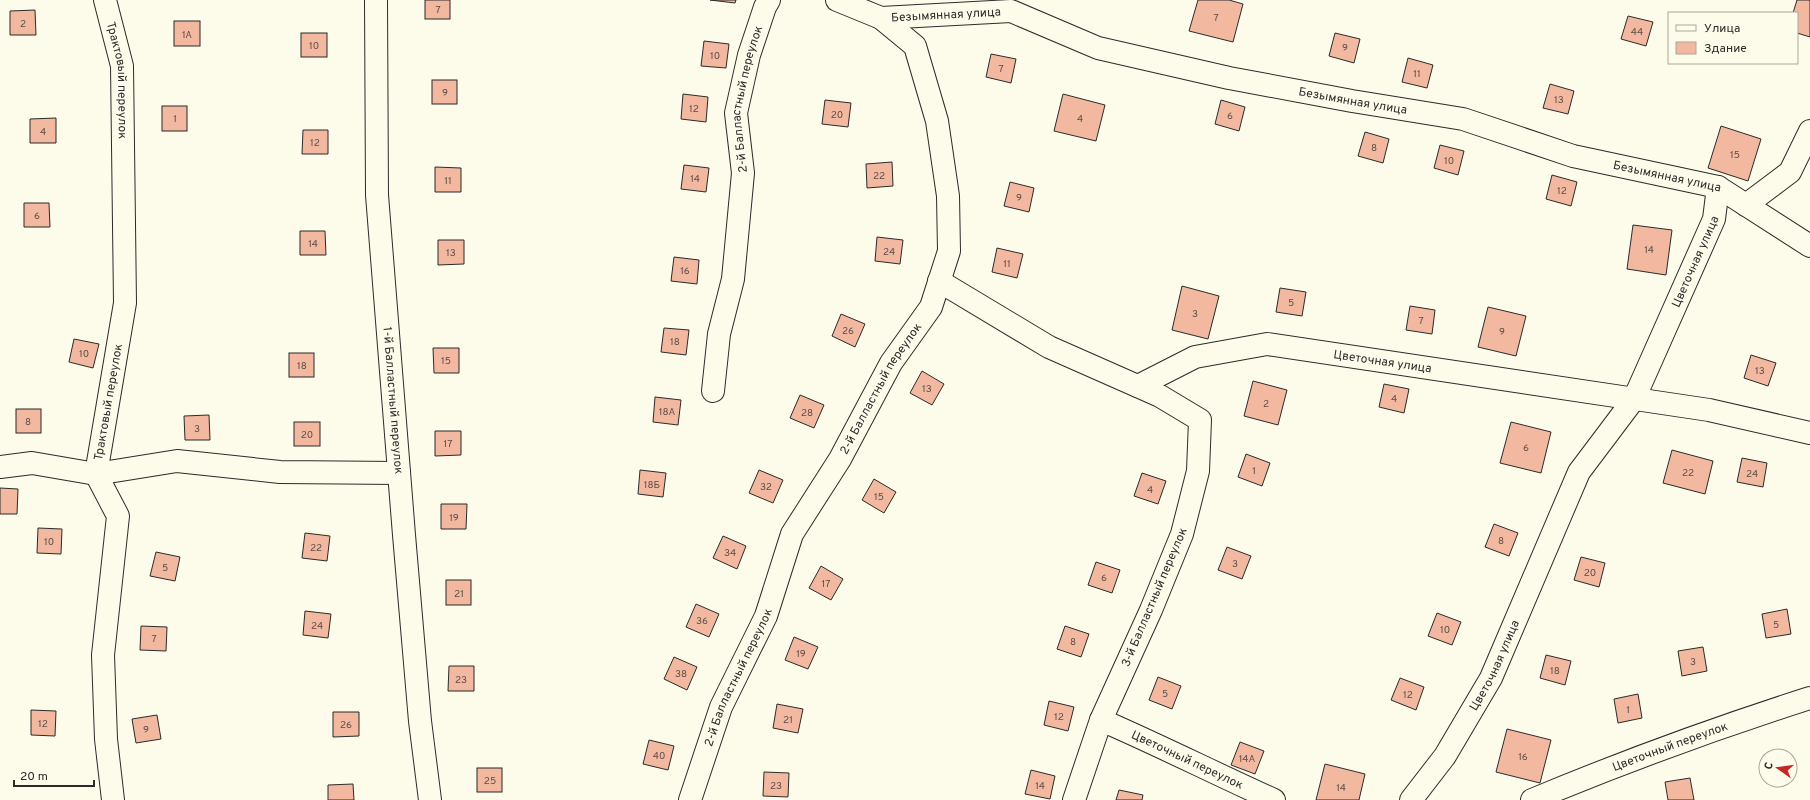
<svg xmlns="http://www.w3.org/2000/svg" width="1810" height="800" font-family="Overpass,sans-serif">
<style>
.building{fill:#f2b8a0;stroke:#2b2b2b}
.lines{fill:none;stroke-linecap:round;stroke-linejoin:round}
.minor-casing{stroke:#2b2b2b;stroke-width:24}
.minor{stroke:#fdfbea;stroke-width:22}
.labels{text-anchor:middle;stroke-width:3;stroke-linejoin:round;paint-order:stroke}
.number-label{font-size:10px;fill:#5d4e48}
.street-label{font-size:12px;fill:#2b2b2b;stroke:#fdfbea}
</style>
<rect width="100%" height="100%" fill="#fdfbea"/>
<g class="building">
<rect x="425" y="0" width="25" height="19"/>
<path d="M710,0h26l-1,3z"/>
<path d="M1198,0h31l14,4 -10,38 -44,-11z"/>
<path d="M1797,0h13v37l-13,-4v-20h-4z"/>
<path d="M35,10l1,25h-26v-24z"/>
<path d="M1628,16l25,6 -7,24 -25,-7z"/>
<rect x="174" y="21" width="26" height="25"/>
<rect x="301" y="33" width="26" height="24"/>
<path d="M1335,33l25,6 -6,24 -25,-7z"/>
<path d="M704,41l25,3 -3,24 -25,-2z"/>
<path d="M991,54l25,5 -5,24 -25,-6z"/>
<path d="M1408,58l25,7 -6,23 -25,-6z"/>
<rect x="432" y="80" width="25" height="24"/>
<path d="M1550,84l24,7 -6,23 -25,-6z"/>
<path d="M683,94l25,3 -2,25 -25,-3z"/>
<path d="M1063,94l42,11 -9,36 -42,-10z"/>
<path d="M825,100l26,3 -3,24 -26,-3z"/>
<path d="M1221,100l24,7 -6,24 -24,-7z"/>
<rect x="162" y="106" width="25" height="25"/>
<path d="M56,118v25h-26v-24z"/>
<path d="M1721,126l40,13 -13,42 -40,-13z"/>
<path d="M303,130h25v24h-26z"/>
<path d="M1365,132l24,7 -6,24 -25,-7z"/>
<path d="M1440,145l24,6 -6,24 -24,-7z"/>
<path d="M892,162l1,24 -26,2 -1,-24z"/>
<path d="M684,165l25,3 -3,24 -25,-3z"/>
<path d="M435,167l26,1v24h-26z"/>
<path d="M1552,175l25,7 -6,24 -25,-7z"/>
<path d="M1010,182l24,6 -5,24 -25,-6z"/>
<path d="M24,203h25l1,24h-26z"/>
<path d="M1633,225l39,5 -6,45 -39,-6z"/>
<path d="M300,231h25l1,24h-26z"/>
<path d="M877,237l26,3 -3,24 -25,-3z"/>
<path d="M438,240h26v24l-26,1z"/>
<path d="M997,248l26,6 -6,24 -25,-6z"/>
<path d="M674,257l25,3 -2,24 -26,-3z"/>
<path d="M1182,286l37,10 -11,43 -36,-9z"/>
<path d="M1280,288l26,4 -4,24 -26,-4z"/>
<path d="M1410,306l25,4 -3,24 -26,-4z"/>
<path d="M1488,307l38,9 -10,40 -38,-9z"/>
<path d="M841,314l24,10 -10,23 -23,-11z"/>
<path d="M664,328l25,2 -3,25 -25,-3z"/>
<path d="M74,339l25,5 -6,24 -24,-6z"/>
<path d="M433,348h26v25h-25z"/>
<rect x="289" y="353" width="25" height="24"/>
<path d="M1751,355l25,8 -8,23 -24,-8z"/>
<path d="M922,371l22,13 -12,21 -22,-12z"/>
<path d="M1253,381l34,9 -9,35 -34,-9z"/>
<path d="M1384,384l25,5 -5,24 -25,-6z"/>
<path d="M800,395l24,10 -10,23 -24,-10z"/>
<path d="M655,397l26,3 -3,25 -25,-3z"/>
<rect x="16" y="409" width="25" height="24"/>
<path d="M209,415l1,25h-25l-1,-24z"/>
<rect x="294" y="422" width="26" height="24"/>
<path d="M1511,422l40,10 -10,41 -41,-10z"/>
<path d="M435,431h26v24l-26,1z"/>
<path d="M1672,450l41,11 -8,33 -42,-11z"/>
<path d="M1246,454l24,9 -8,23 -24,-9z"/>
<path d="M1742,458l25,5 -4,24 -26,-5z"/>
<path d="M640,470l26,3 -3,24 -25,-3z"/>
<path d="M759,470l24,10 -10,23 -24,-10z"/>
<path d="M1142,473l24,8 -8,23 -24,-8z"/>
<path d="M874,479l22,13 -12,21 -22,-13z"/>
<path d="M0,488l18,1 -1,25h-17z"/>
<path d="M441,504h26l-1,25h-25z"/>
<path d="M1494,524l24,9 -9,23 -24,-9z"/>
<path d="M38,528l24,1 -1,25 -24,-1z"/>
<path d="M305,533l25,3 -3,25 -25,-3z"/>
<path d="M723,536l23,10 -9,23 -24,-11z"/>
<path d="M1227,547l24,9 -9,23 -24,-9z"/>
<path d="M156,552l24,5 -5,24 -25,-5z"/>
<path d="M1581,557l24,6 -6,24 -25,-7z"/>
<path d="M1096,562l24,8 -8,23 -24,-8z"/>
<path d="M821,566l22,13 -12,21 -22,-12z"/>
<rect x="446" y="580" width="25" height="25"/>
<path d="M696,604l23,10 -10,23 -23,-10z"/>
<path d="M1787,609l4,25 -25,4 -4,-24z"/>
<path d="M305,611l26,3 -3,24 -25,-3z"/>
<path d="M1437,613l24,9 -9,23 -24,-9z"/>
<path d="M141,626l26,1 -1,24 -26,-1z"/>
<path d="M1065,626l24,8 -8,23 -24,-8z"/>
<path d="M794,637l24,10 -10,22 -23,-9z"/>
<path d="M1703,647l4,24 -25,5 -4,-25z"/>
<path d="M1546,655l25,6 -6,24 -25,-7z"/>
<path d="M674,657l23,10 -10,23 -23,-11z"/>
<path d="M449,666h25v25h-26z"/>
<path d="M1158,677l23,9 -9,23 -23,-9z"/>
<path d="M1400,678l24,9 -8,23 -25,-10z"/>
<path d="M1638,694l4,24 -24,5 -4,-24z"/>
<path d="M1049,701l25,6 -6,24 -24,-6z"/>
<path d="M777,704l26,5 -5,24 -25,-5z"/>
<path d="M31,710l25,1 -1,25 -24,-1z"/>
<path d="M333,712h26v24l-26,1z"/>
<path d="M157,715l4,24 -25,4 -4,-24z"/>
<path d="M1507,729l44,11 -11,43 -44,-11z"/>
<path d="M649,740l25,6 -6,24 -25,-6z"/>
<path d="M1240,742l24,9 -9,23 -24,-9z"/>
<path d="M1325,764l40,10 -6,26h-43z"/>
<rect x="477" y="768" width="25" height="24"/>
<path d="M1031,770l24,6 -5,23 -25,-5z"/>
<path d="M764,772l25,1 -1,24 -25,-1z"/>
<path d="M1690,778l4,22h-26l-3,-18z"/>
<path d="M353,784l1,16h-26v-15z"/>
<path d="M1119,790l24,5 -1,5h-26z"/>
</g>
<g class="lines">
<defs>
<g id="minor">
<path id="s1" d="M105,0l17,66 3,237 -29,171 22,42 -15,139 3,84 7,61"/>
<path id="s2" d="M376,0l1,195 27,340 16,186 10,79"/>
<path id="s3" d="M881,18l130,-7 87,37 131,30 123,23 111,18 110,37 145,31 92,59"/>
<path d="M1746,205l44,-33 20,-41"/>
<path d="M939,281l110,66 111,49 40,24 -2,51 -16,63 -31,76 -50,110 -27,80"/>
<path id="s4" d="M1138,386l57,-29 72,-13 442,66 101,23"/>
<path id="s5" d="M713,391l6,-57 14,-55 10,-106 -7,-60 13,-58 16,-48 4,-7"/>
<path d="M0,467l32,-4 64,11 81,-13 103,11 119,1"/>
<path id="s6" d="M1101,720c58,25 115,54 173,80"/>
<path id="s7" d="M690,800l31,-93 45,-91 26,-82 48,-75 51,-96 40,-56 18,-56 -1,-55 -11,-75 -22,-75 -34,-28 -44,-18"/>
<path id="s8" d="M1411,800l34,-44 46,-78 88,-206 55,-73 80,-180 4,-32"/>
<path id="s9" d="M1532,800c91,-38 184,-72 278,-102"/>
</g>
</defs>
<use href="#minor" class="minor-casing"/>
<use href="#minor" class="minor"/>
</g>
<g class="labels">
<g class="number-label">
<text x="438" y="13">7</text>
<text x="1216" y="21">7</text>
<text x="23" y="27">2</text>
<text x="1637" y="35">44</text>
<text x="187" y="38">1А</text>
<text x="314" y="49">10</text>
<text x="1345" y="51">9</text>
<text x="715" y="59">10</text>
<text x="1001" y="72">7</text>
<text x="1417" y="77">11</text>
<text x="445" y="96">9</text>
<text x="1559" y="103">13</text>
<text x="694" y="112">12</text>
<text x="837" y="118">20</text>
<text x="1230" y="119">6</text>
<text x="175" y="122">1</text>
<text x="1080" y="122">4</text>
<text x="43" y="135">4</text>
<text x="315" y="146">12</text>
<text x="1374" y="151">8</text>
<text x="1735" y="158">15</text>
<text x="1449" y="164">10</text>
<text x="879" y="179">22</text>
<text x="695" y="182">14</text>
<text x="448" y="184">11</text>
<text x="1562" y="194">12</text>
<text x="1019" y="201">9</text>
<text x="37" y="219">6</text>
<text x="313" y="247">14</text>
<text x="1649" y="253">14</text>
<text x="889" y="255">24</text>
<text x="451" y="256">13</text>
<text x="1007" y="267">11</text>
<text x="685" y="274">16</text>
<text x="1291" y="306">5</text>
<text x="1195" y="317">3</text>
<text x="1421" y="324">7</text>
<text x="848" y="334">26</text>
<text x="1502" y="335">9</text>
<text x="675" y="345">18</text>
<text x="84" y="357">10</text>
<text x="446" y="364">15</text>
<text x="302" y="369">18</text>
<text x="1760" y="374">13</text>
<text x="927" y="392">13</text>
<text x="1394" y="402">4</text>
<text x="1266" y="407">2</text>
<text x="667" y="415">18А</text>
<text x="807" y="416">28</text>
<text x="28" y="425">8</text>
<text x="197" y="432">3</text>
<text x="307" y="438">20</text>
<text x="448" y="447">17</text>
<text x="1526" y="451">6</text>
<text x="1254" y="474">1</text>
<text x="1688" y="476">22</text>
<text x="1752" y="477">24</text>
<text x="652" y="488">18Б</text>
<text x="766" y="490">32</text>
<text x="1150" y="493">4</text>
<text x="879" y="500">15</text>
<text x="454" y="521">19</text>
<text x="1501" y="544">8</text>
<text x="49" y="545">10</text>
<text x="316" y="551">22</text>
<text x="730" y="556">34</text>
<text x="1235" y="567">3</text>
<text x="165" y="571">5</text>
<text x="1590" y="576">20</text>
<text x="1104" y="581">6</text>
<text x="826" y="587">17</text>
<text x="459" y="597">21</text>
<text x="702" y="624">36</text>
<text x="1776" y="628">5</text>
<text x="317" y="629">24</text>
<text x="1445" y="633">10</text>
<text x="154" y="642">7</text>
<text x="1073" y="645">8</text>
<text x="801" y="657">19</text>
<text x="1693" y="665">3</text>
<text x="1555" y="674">18</text>
<text x="681" y="677">38</text>
<text x="461" y="683">23</text>
<text x="1165" y="697">5</text>
<text x="1408" y="698">12</text>
<text x="1628" y="713">1</text>
<text x="1059" y="720">12</text>
<text x="788" y="723">21</text>
<text x="43" y="727">12</text>
<text x="346" y="728">26</text>
<text x="146" y="733">9</text>
<text x="659" y="759">40</text>
<text x="1523" y="760">16</text>
<text x="1247" y="762">14А</text>
<text x="490" y="784">25</text>
<text x="776" y="789">23</text>
<text x="1040" y="789">14</text>
<text x="1341" y="791">14</text>
</g>
<g class="street-label">
<text dy="4" stroke="none"><textPath href="#s3" startOffset="65">Безымянная улица</textPath></text>
<text dy="4" stroke="none"><textPath href="#s1" startOffset="82">Трактовый переулок</textPath></text>
<text dy="4" stroke="none"><textPath href="#s5" startOffset="296">2-й Балластный переулок</textPath></text>
<text dy="4" stroke="none"><textPath href="#s3" startOffset="485">Безымянная улица</textPath></text>
<text dy="4" stroke="none"><textPath href="#s3" startOffset="809">Безымянная улица</textPath></text>
<text dy="4" stroke="none"><textPath href="#s8" startOffset="612">Цветочная улица</textPath></text>
<text dy="4" stroke="none"><textPath href="#s4" startOffset="254">Цветочная улица</textPath></text>
<text dy="4" stroke="none"><textPath href="#s7" startOffset="456">2-й Балластный переулок</textPath></text>
<text dy="4" stroke="none"><textPath href="#s2" startOffset="401">1-й Балластный переулок</textPath></text>
<text transform="translate(108 402) rotate(-80)" y="4">Трактовый переулок</text>
<text transform="translate(1154 597) rotate(-67)" y="4">3-й Балластный переулок</text>
<text dy="4" stroke="none"><textPath href="#s8" startOffset="159">Цветочная улица</textPath></text>
<text dy="4" stroke="none"><textPath href="#s7" startOffset="132">2-й Балластный переулок</textPath></text>
<text dy="4" stroke="none"><textPath href="#s9" startOffset="148">Цветочный переулок</textPath></text>
<text dy="4" stroke="none"><textPath href="#s6" startOffset="95">Цветочный переулок</textPath></text>
</g>
</g>
<rect x="1668" y="12" width="130" height="52" fill="#fdfbea" stroke="#a9a89e"/>
<rect x="1676" y="25" width="20" height="6" fill="#fdfbea" stroke="#a9a89e"/>
<text x="1704" y="32" font-size="12" fill="#2b2b2b">Улица</text>
<rect x="1676" y="42" width="20" height="12" fill="#f2b8a0" stroke="#a9a89e"/>
<text x="1704" y="52" font-size="12" fill="#2b2b2b">Здание</text>
<g transform="translate(1778 768) rotate(284)"><circle r="19" fill="#fdfbea" stroke="#a9a89e"/>
<path d="M0-3L7 15L0 10L-7 15Z" fill="#c62828"/>
<text y="-6" font-size="11" font-weight="bold" text-anchor="middle" fill="#2b2b2b">С</text>
</g>
<path d="M14 780v6h80v-6" fill="none" stroke="#2b2b2b" stroke-width="2"/>
<text x="20" y="780" font-size="12" fill="#2b2b2b" stroke="#fdfbea" stroke-width="3" paint-order="stroke">20 m</text>
</svg>
